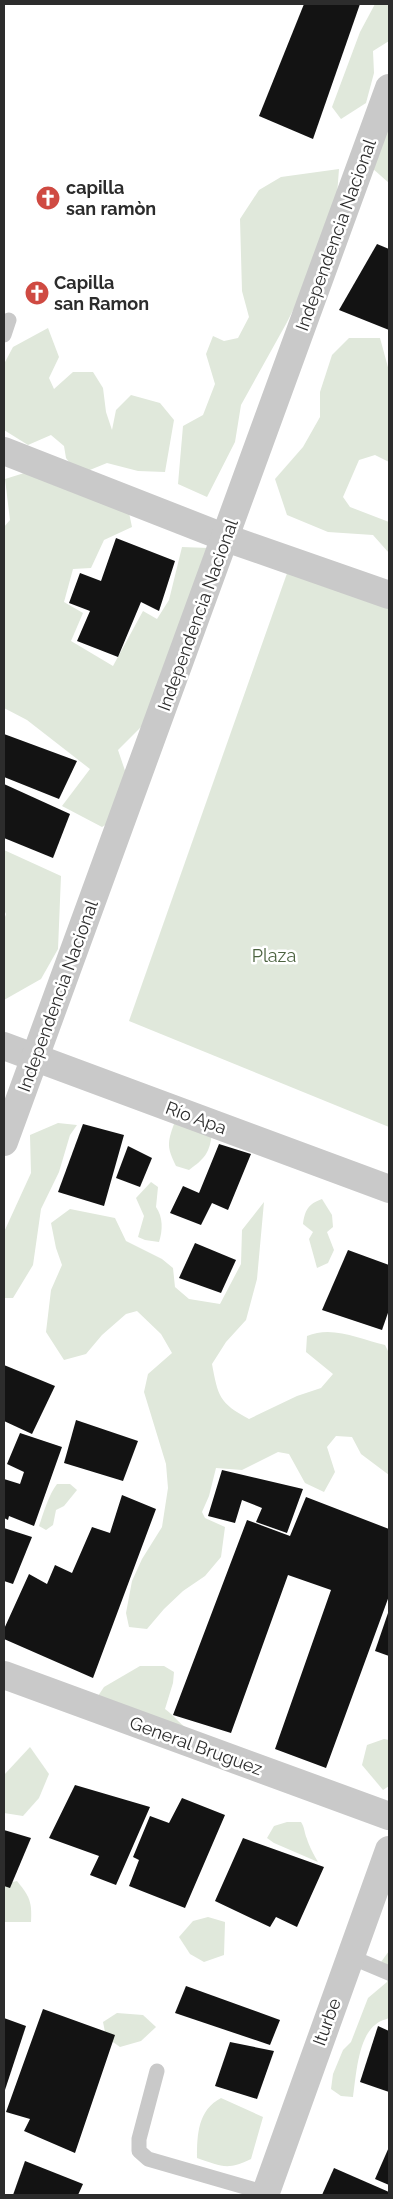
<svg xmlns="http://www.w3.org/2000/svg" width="393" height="2199" font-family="Raleway,sans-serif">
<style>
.green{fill:#e0e8db}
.building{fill:#131313}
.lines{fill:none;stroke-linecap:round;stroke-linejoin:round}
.service{stroke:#c9c9c9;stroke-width:15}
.minor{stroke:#c9c9c9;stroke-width:28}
.labels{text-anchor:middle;stroke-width:5;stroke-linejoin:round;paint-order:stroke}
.poi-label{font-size:18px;font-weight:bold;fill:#2c2c2c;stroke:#fff;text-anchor:start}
.street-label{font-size:18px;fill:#2c2c2c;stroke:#fff}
.park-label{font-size:18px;fill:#4b623f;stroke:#fff}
</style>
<rect width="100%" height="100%" fill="#fff"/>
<g class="green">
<path d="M375,4h14v37l-16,10 1,22 -8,30 -25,16 -9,-12 28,-75z"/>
<path d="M389,124v59l-17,-15z"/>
<path d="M339,169l-2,26 -27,82 -24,47 -45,81 -6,37 -28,55 -29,-13 5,-58 20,-11 12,-31 -9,-30 7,-18 11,5 14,-3 11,-21 -7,-26 -2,-72 19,-29 22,-13z"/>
<path d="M48,328l11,29 -10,21 5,11 19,-17h20l10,16 3,24 6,18 4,-20 15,-15 29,8 14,17 -9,52 -27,-1 -31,-8 -27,11 43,10 9,43 -28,13 -13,28 -18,1 -9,33 19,11 -12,28 42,25 30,-55 14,8 12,-19 13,-53 27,1 -25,73 -27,63 -13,40 -26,26 19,56 -35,21 -40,-21 28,-37 -63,-49 -23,-12v-181l6,-7 -5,-41 32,-10 41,5 -12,-16 -2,-12 -13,-11 -23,10 -24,-15v-66l9,-17z"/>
<path d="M349,338h31l9,33v91l-14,-7 -16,5 -16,37 7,10 39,15v31l-16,-18 -45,-3 -41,-17 -12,-36 28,-32 17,-30v-25l12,-37z"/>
<path d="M291,562l98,39v526l-260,-106z"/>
<path d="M4,850l57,26 -3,73 -17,30 -37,21v-80l2,-6 -2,-4z"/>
<path d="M58,1123l19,2 -7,10 -11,37 -18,37 -8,56 -20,33h-9v-66l27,-59 -1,-38z"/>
<path d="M174,1124h17l21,10c-3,20 -7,24 -23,36l-13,-4c-9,-18 -9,-23 -2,-42z"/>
<path d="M151,1182l7,5 -2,20c7,10 7,23 3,35l-14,-2 -7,-3 6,-21 -8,-18z"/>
<path d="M322,1199l10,16 1,12 -6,5 7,18 -6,13 -11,5 -8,-29 4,-7 -10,-8c2,-14 5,-20 19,-25z"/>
<path d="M264,1202l-7,77 -11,41 -20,22 -14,22c6,32 7,39 37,55l48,-23 24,-8 12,-14 -27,-22 1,-16c25,-11 53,3 78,9l4,8v122l-28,-21 -9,-17 -16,-1 -9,11 8,25 -11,20 -19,-9 -16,-29 -11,-2 -36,18 -26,-2 -7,28 -7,16 3,6 20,9 -4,30 -16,19 -22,15 -19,18 -17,20 -18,-2 -3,-14 6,-32 10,-22 20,-32 6,-39 -2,-24 -22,-72 4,-18 24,-21 -11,-19 -24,-23 -11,3 -24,21 -16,19 -22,6 -18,-28 5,-42 11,-25 -6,-17 -5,-25 19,-14 45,9 11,23 36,18 11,9 2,19 14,12 31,5 21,-40 1,-34z"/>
<path d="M57,1484h13l7,6 -13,16 -8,4 -3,15 -7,5 -7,-4c4,-12 10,-32 18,-42z"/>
<path d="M140,1666h24l10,6 -1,11 -8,26c11,8 15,16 27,23l-96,-33 8,-12z"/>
<path d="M384,1739l5,1v46l-6,4 -21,-25 5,-20z"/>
<path d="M30,1747l19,27 -10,24 -16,18 -19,-3v-38z"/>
<path d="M287,1822h14c4,6 3,10 6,17 2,7 7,16 11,23l-44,-19 -7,-5 7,-12z"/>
<path d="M17,1881c13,16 15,21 14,41h-27v-38z"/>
<path d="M208,1917l17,5 -1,33 -20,7 -14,-8 -11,-17 14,-16z"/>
<path d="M389,1951v67c-5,2 -10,3 -14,7 -17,13 -19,52 -22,72l-12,-1 -10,-7 2,-15 10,-24 8,-8 17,-44 19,-16 -1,-14 -5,-6z"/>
<path d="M117,2013l26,2 13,12 -15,14 -21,6 -14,-10 -3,-15z"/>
<path d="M221,2098l42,19 -12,42c-24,12 -30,7 -54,-1 0,-24 1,-48 24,-60z"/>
</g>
<g class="building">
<path d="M304,4h56l-47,135 -54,-23z"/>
<path d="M377,244l12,5v81l-50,-20z"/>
<path d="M116,538l59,23 -16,50 -18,-9 -23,55 -41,-16 13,-30 -21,-8 11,-30 21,8z"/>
<path d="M4,734l73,27 -18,38 -55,-22z"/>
<path d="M4,784l66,30 -17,44 -49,-20z"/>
<path d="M83,1124l41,11 -20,71 -46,-14z"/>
<path d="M219,1144l32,10 -23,56 -16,-7 -11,22 -31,-12 13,-27 16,7z"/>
<path d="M128,1146l24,12 -12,29 -24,-9z"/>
<path d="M195,1243l41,17 -15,33 -42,-15z"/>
<path d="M348,1250l41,15v45l-7,20 -60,-20z"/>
<path d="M4,1365l51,21 -23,48 -28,-13z"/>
<path d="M76,1420l62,21 -15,40 -59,-18z"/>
<path d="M20,1433l42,14 -28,79 -25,-10 -1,4 -4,-2v-39l16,5 4,-12 -17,-8z"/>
<path d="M222,1470l81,19 -16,44 -31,-11 6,-14 -20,-8 -7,23 -27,-7z"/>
<path d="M122,1495l34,14 -63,169 -89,-39v-10l25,-55 18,10 8,-19 17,8 20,-46 18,6z"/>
<path d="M306,1497l83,32v67l-63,172 -51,-19 56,-159 -43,-15 -57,158 -58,-18 74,-195 43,16z"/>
<path d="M4,1528l28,9 -19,47 -9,-3z"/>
<path d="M389,1610v46l-14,-5z"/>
<path d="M75,1785l75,22 -34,78 -26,-10 9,-19 -50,-18z"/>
<path d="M182,1798l43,17 -40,93 -56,-22 10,-26 -6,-3 17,-41 19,7z"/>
<path d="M4,1830l27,8 -21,50 -6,-2z"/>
<path d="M243,1838l81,29 -27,60 -21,-10 -6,10 -55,-26z"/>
<path d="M186,1986l94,34 -10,25 -95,-32z"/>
<path d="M43,2009l72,26 -40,118 -51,-22 6,-12 -24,-7z"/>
<path d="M4,2018l22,8 -22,67z"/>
<path d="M378,2026l11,5v61l-29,-10z"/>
<path d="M230,2042l44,9 -17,48 -42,-13z"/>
<path d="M389,2147v38l-14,-6z"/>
<path d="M25,2161l58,23 -5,11h-65z"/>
<path d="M334,2168l55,24v3h-67z"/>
</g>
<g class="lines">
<g class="service">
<path d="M4,335l5,-15"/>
<path d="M351,1957l38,16"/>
<path d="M157,2071l-18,68v12l9,8 118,34"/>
</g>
<g class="minor">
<path d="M4,451l222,87 163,57"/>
<path d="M4,1046l385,143"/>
<path d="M4,1142l385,-1054"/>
<path d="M4,1675l385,141"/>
<path d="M265,2195l124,-345"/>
</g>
</g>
<defs>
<symbol id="church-disc" viewBox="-11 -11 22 22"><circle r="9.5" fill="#cf4a42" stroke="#fff"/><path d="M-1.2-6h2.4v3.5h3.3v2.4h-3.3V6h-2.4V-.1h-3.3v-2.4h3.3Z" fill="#fff"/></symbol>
</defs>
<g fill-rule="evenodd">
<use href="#church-disc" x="34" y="184" width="28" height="28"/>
<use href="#church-disc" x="23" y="279" width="28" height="28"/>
</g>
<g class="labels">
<g class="poi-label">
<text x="66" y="194">capilla<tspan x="66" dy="21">san ramòn</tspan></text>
<text x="54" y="289">Capilla<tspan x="54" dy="21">san Ramon</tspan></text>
</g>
<g class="street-label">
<text transform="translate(336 235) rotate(-70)" y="6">Independencia Nacional</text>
<text transform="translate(198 615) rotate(-70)" y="6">Independencia Nacional</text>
<text transform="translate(58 996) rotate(-70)" y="6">Independencia Nacional</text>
<text transform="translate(196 1118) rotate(20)" y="6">Río Apa</text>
<text transform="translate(196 1746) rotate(20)" y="6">General Bruguez</text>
<text transform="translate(327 2022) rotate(-70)" y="6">Iturbe</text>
</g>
<g class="park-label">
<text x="274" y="962">Plaza</text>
</g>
</g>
<rect width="393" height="2199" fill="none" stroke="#2c2c2c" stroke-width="10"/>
</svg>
